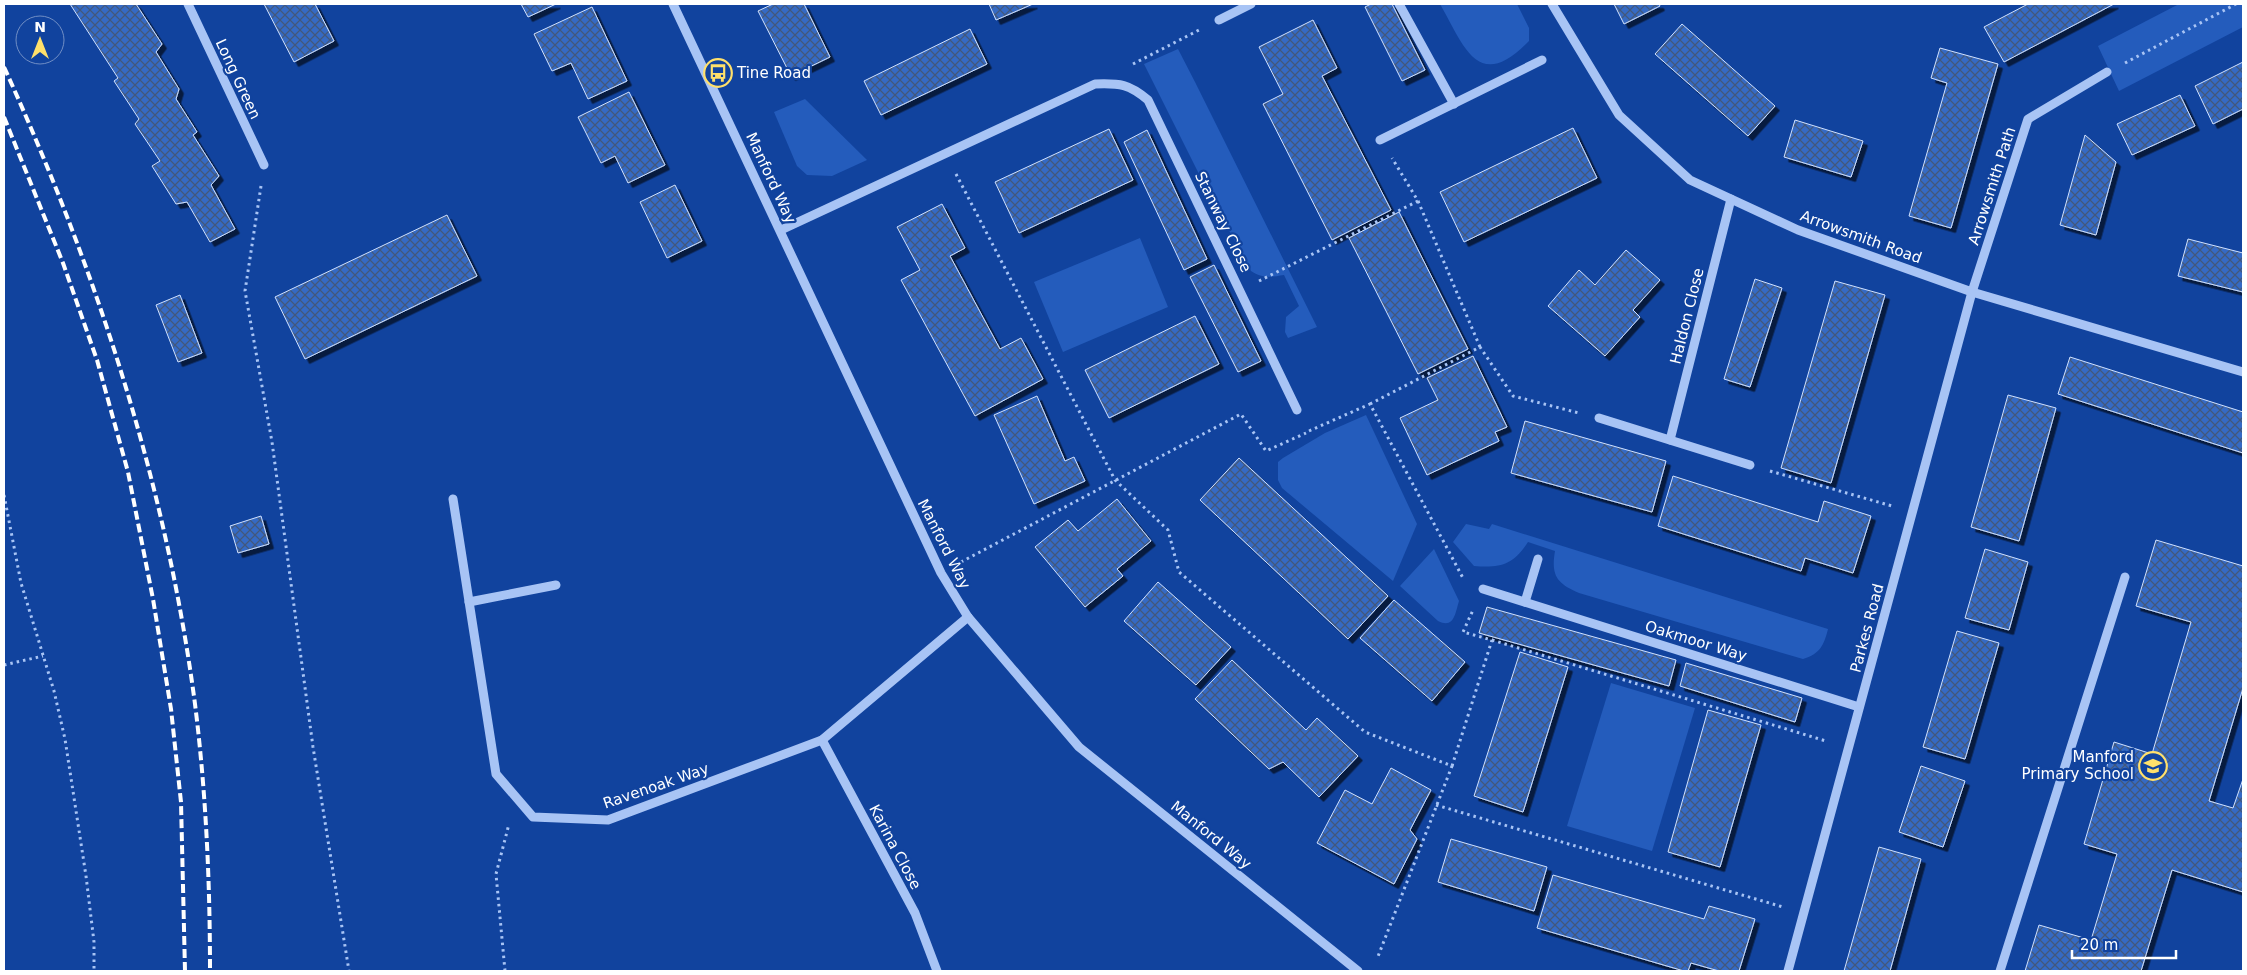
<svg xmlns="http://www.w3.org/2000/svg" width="2247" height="975" font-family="'DejaVu Sans',sans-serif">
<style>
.grass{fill:#245cbc}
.building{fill:url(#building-cross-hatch);stroke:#d0e1fe;filter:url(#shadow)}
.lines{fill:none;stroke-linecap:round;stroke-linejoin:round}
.path{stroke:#a8c4f5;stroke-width:3;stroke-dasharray:2.5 4;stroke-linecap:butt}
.minor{stroke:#a8c4f5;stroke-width:9}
.rail{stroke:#fff;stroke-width:4;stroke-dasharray:9 4;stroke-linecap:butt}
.labels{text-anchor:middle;stroke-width:4.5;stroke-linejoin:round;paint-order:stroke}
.poi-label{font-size:15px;fill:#fff;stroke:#11439e;text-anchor:start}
.street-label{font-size:15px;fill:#fff;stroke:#11439e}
</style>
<defs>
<pattern id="building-cross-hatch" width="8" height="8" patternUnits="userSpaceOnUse" patternTransform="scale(1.25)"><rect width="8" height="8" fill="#356ac4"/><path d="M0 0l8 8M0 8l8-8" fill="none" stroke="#43587c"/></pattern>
<filter id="shadow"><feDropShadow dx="4.5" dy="4.5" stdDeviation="0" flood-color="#0009"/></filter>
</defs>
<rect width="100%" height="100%" fill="#11439e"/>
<g class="grass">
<path d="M1440,4h77l12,24v13c-51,53 -65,5 -89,-37z"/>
<path d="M2179,4h64v23l-124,64 -21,-45z"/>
<path d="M1178,49l17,33 122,245 -29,11 -3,-6 1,-15 13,-11 -15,-31c-13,2 -21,4 -33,-4l-45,-83 -62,-124z"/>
<path d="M805,99l62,61 -35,16 -25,-1 -10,-9 -23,-54z"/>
<path d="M1140,238l28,69 -105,45 -29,-70z"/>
<path d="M1366,415l51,109 -24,57 -111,-93 -4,-8v-18l5,-4 42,-25z"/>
<path d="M1466,524l23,5 3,-5 336,105c-4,16 -8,25 -25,30l-224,-66c-23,-10 -28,-18 -24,-42l-27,-9c-15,23 -27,26 -54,24l-21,-24z"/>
<path d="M1434,549l25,52c-4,13 -5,28 -21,20l-38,-35z"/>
<path d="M1611,683l84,25 -43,143 -85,-25z"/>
</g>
<g class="building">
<path d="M70,4h66l26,40 -6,8 23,37 -3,10 21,33 -4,3 26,41 -8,9 24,44 -25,13 -23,-40 -11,2 -24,-38 8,-5 -25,-37 4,-5 -25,-38 4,-3z"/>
<path d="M264,4h51l19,37 -40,21z"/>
<path d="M521,4h35l-28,13z"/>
<path d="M773,4h31l26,53 -39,19 -33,-65z"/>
<path d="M989,4h44l-37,16z"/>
<path d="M1371,4h21l33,66 -23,11 -37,-74z"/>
<path d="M1614,4h45l1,2 -36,18z"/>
<path d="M2028,4h86l-110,58 -20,-35z"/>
<path d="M592,7l35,74 -39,18 -17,-36 -19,8 -18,-37z"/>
<path d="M1313,20l24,48 -15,8 69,134 -59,30 -69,-136 20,-10 -24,-47z"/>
<path d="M1682,24l93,82 -27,30 -93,-82z"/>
<path d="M970,29l17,35 -106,51 -17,-34z"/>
<path d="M1940,48l58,16 -47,164 -42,-12 38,-133 -16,-5z"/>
<path d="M2243,62v47l-30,15 -18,-38z"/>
<path d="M629,92l36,73 -37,18 -13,-27 -14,7 -23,-46z"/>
<path d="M2180,95l15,31 -63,29 -15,-31z"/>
<path d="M1795,120l68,21 -12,36 -67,-20z"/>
<path d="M1573,128l24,50 -133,64 -24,-50z"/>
<path d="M1109,129l24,51 -114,53 -24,-51z"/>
<path d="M1147,130l60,129 -23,11 -60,-128z"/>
<path d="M2085,135l31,27 -20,73 -36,-10z"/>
<path d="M675,185l27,56 -35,17 -27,-56z"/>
<path d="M942,204l23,44 -15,8 50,93 21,-11 22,41 -68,37 -74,-136 19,-10 -23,-43z"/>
<path d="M1399,212l69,137 -50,25 -69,-136z"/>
<path d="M447,215l30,61 -172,83 -30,-62z"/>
<path d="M2188,239l55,14v39l-65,-16z"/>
<path d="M1626,250l34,30 -27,30 7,7 -35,39 -57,-50 31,-36 16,15z"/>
<path d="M1214,265l47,96 -23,11 -48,-95z"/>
<path d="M1755,279l27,9 -32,99 -26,-8z"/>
<path d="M1835,281l50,14 -54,188 -50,-15z"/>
<path d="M180,295l22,58 -24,9 -22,-57z"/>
<path d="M1195,316l24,48 -110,54 -24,-48z"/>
<path d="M1473,356l34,71 -12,5 4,9 -72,34 -27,-57 38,-18 -11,-22z"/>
<path d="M2070,357l173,55v41l-185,-59z"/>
<path d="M2008,395l48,13 -37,133 -48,-14z"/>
<path d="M1037,396l28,65 9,-4 11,24 -51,23 -40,-89z"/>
<path d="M1525,421l141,40 -14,51 -141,-39z"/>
<path d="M1239,458l149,138 -40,43 -148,-139z"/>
<path d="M1673,476l145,46 6,-21 47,15 -18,57 -48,-15 -4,13 -143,-45z"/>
<path d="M1117,499l34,42 -34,28 6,7 -38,31 -50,-60 33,-27 10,11z"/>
<path d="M261,516l8,28 -31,9 -8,-27z"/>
<path d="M2156,540l87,26v122l-34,113 24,7 10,-29v113l-71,-22 -31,101h-116l14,-46 52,15 26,-86 -33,-10 30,-102 38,12 39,-132 -55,-16z"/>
<path d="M1985,549l43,13 -19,68 -44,-12z"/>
<path d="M1158,582l73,65 -35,38 -72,-64z"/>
<path d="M1394,600l71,62 -33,39 -72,-63z"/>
<path d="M1487,607l189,53 -7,26 -190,-53z"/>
<path d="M1957,631l42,12 -34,116 -42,-12z"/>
<path d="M1520,652l48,15 -45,145 -49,-16z"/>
<path d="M1232,660l74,70 11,-12 41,38 -39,41 -36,-35 -14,7 -74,-70z"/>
<path d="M1686,663l116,35 -7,24 -115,-36z"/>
<path d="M1708,710l53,15 -41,142 -52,-15z"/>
<path d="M1921,766l44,15 -22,66 -44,-15z"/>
<path d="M1391,768l40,22 -21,40 7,9 -23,45 -77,-41 28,-53 27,14z"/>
<path d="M1451,839l96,28 -13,44 -96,-29z"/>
<path d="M1879,847l42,12 -31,112h-46z"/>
<path d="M1553,875l151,44 5,-13 46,13 -16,52h-20l-28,-8 -3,8h-4l-147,-43z"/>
</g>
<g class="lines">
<g class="path">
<path d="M2125,63l111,-59"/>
<path d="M1133,64l68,-35"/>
<path d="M956,174l159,306 53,50 11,42 186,160 87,34 -75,193"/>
<path d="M261,186l-16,105 27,151 41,305 36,224"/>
<path d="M1418,201l62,146"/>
<path d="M1259,281l159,-80 -26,-43"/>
<path d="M1370,404l110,-57 33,49 66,17"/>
<path d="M1309,431l61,-27 93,174"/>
<path d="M1770,471l122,35"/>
<path d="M4,495l17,88 33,108 11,48 21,137 8,66v29"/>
<path d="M961,562l280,-148 25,37 40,-18"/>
<path d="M1492,640l334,101"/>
<path d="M4,665l39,-9"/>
<path d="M1452,766l40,-126 -29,-8 10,-22"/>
<path d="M1436,805l347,102"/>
<path d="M505,971l-9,-97 13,-50"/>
</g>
<g class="minor">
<path d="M188,4l76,161"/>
<path d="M673,4l268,569 27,44 111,130 279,224"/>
<path d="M1399,4l55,100"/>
<path d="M1552,4l67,111 71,65 108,50 174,62 271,80"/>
<path d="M1219,20l32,-16"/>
<path d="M1380,140l162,-80"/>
<path d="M781,230l314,-146c25,-1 34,0 53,16l149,310"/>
<path d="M1599,418l151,47"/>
<path d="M1670,440l61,-241"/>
<path d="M453,499l43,275 37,43 75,3 214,-80 146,-123"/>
<path d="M1483,589l376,118"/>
<path d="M469,602l87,-17"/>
<path d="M1525,602l13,-43"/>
<path d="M822,740l93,173 22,58"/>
<path d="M1788,971l184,-679 56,-173 79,-47"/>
<path d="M2000,971l125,-394"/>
</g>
<g class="rail">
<path d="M4,67c92,202 162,416 191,637 11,88 15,178 15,267"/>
<path d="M4,117l59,146 34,97 31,112 25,127 18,110 10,93 4,169"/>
</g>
</g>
<defs>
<symbol id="bus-ring" viewBox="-11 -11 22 22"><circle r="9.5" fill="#11439e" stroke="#ffe06b" stroke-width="1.5"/><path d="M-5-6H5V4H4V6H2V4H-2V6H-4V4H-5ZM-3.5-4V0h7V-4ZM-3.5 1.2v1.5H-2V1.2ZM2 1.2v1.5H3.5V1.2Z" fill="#ffe06b"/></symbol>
<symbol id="school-ring" viewBox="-11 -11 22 22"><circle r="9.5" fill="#11439e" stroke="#ffe06b" stroke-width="1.5"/><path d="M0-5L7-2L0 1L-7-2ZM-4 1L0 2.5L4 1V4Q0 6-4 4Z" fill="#ffe06b"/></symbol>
</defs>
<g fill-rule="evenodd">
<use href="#bus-ring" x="702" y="57" width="32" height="32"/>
<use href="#school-ring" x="2137" y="750" width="32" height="32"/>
</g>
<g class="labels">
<g class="poi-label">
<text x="737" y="78">Tine Road</text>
<text x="2134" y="762" text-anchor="end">Manford<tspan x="2134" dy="17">Primary School</tspan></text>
</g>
<g class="street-label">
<text transform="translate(238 79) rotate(65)" y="5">Long Green</text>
<text transform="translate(771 178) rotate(65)" y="5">Manford Way</text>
<text transform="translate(1992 186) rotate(-72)" y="5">Arrowsmith Path</text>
<text transform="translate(1223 222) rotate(64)" y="5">Stanway Close</text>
<text transform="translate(1861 237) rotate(20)" y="5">Arrowsmith Road</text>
<text transform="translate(1687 316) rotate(-76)" y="5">Haldon Close</text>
<text transform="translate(944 544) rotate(63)" y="5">Manford Way</text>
<text transform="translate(1867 628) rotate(-75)" y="5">Parkes Road</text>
<text transform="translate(1696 641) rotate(17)" y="5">Oakmoor Way</text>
<text transform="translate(656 786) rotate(-19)" y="5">Ravenoak Way</text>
<text transform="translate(1211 835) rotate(39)" y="5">Manford Way</text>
<text transform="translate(895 847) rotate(62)" y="5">Karina Close</text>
</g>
</g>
<rect width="2247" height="975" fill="none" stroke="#ffffff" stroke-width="10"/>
<g transform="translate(40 40)"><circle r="24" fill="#11439e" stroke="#708ec5"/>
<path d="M0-4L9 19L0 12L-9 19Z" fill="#ffe06b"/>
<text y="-8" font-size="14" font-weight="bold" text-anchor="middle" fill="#ffffff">N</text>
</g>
<path d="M2072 950v8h104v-8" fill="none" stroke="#ffffff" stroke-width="2.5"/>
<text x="2080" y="950" font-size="15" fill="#ffffff" stroke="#11439e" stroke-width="4" paint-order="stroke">20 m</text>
</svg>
